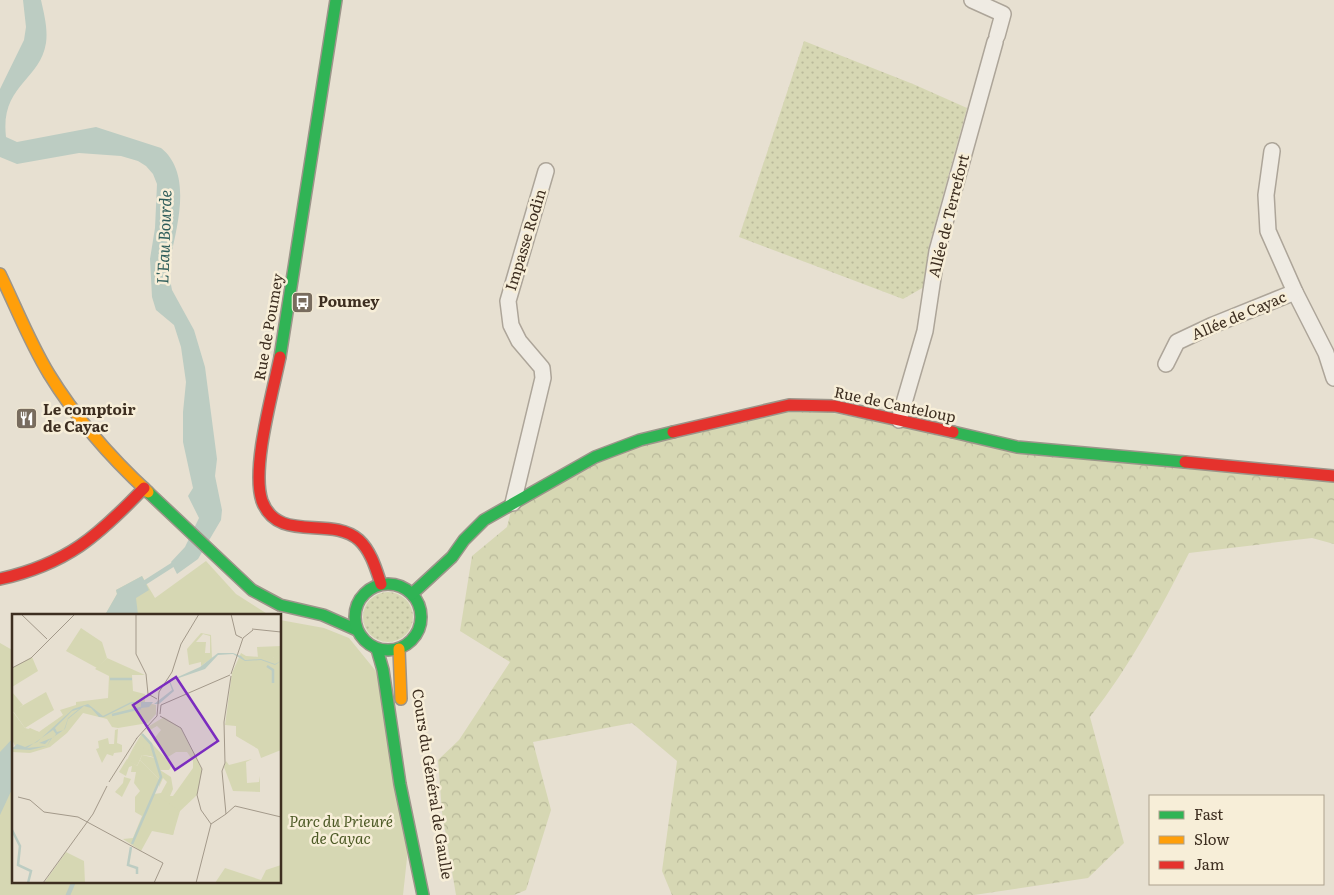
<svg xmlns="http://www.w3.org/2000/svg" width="1334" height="895" font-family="Literata,serif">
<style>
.grass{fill:url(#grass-dots)}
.forest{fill:url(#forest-crowns)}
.park{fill:#d6d7b3}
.water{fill:#bcccc2}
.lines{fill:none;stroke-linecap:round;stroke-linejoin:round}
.stream{stroke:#bcccc2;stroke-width:4.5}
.street-casing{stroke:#ada599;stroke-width:18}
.fast-casing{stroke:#9c958a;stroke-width:14}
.slow-casing{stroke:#9c958a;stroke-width:14}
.jam-casing{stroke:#9c958a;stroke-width:14}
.street{stroke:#efebe3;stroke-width:15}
.fast{stroke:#30b455;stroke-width:11}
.slow{stroke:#ff9f0a;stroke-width:11}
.jam{stroke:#e5322d;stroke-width:11}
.labels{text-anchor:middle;stroke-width:5;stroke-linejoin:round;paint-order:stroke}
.street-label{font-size:15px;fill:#3d2e20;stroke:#f7eed8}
.poi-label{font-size:15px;font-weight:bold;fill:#3d2e20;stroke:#f7eed8;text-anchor:start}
.park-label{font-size:15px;font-style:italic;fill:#4d5a26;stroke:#f7eed8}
.water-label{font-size:16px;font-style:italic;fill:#2f5d5a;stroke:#f7eed8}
.inset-river{fill:none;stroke:#bcccc2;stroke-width:2.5}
.inset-road{fill:none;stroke:#a3998a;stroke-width:1}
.view{fill:#7b2cbf;fill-opacity:0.15;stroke:#7b2cbf;stroke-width:2.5}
.inset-edge{fill:none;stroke:#3d2e20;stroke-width:2.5}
</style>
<defs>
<pattern id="grass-dots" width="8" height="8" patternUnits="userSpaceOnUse" patternTransform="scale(1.25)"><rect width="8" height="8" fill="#d6d7b3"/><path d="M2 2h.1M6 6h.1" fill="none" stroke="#b9b99a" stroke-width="1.8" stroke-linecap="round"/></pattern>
<pattern id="forest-crowns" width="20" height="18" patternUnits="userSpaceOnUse" patternTransform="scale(1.25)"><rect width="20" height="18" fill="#d6d7b3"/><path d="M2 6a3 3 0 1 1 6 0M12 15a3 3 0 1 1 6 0" fill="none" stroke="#b9b99a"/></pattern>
</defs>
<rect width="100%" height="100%" fill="#e7e0d1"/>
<g class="grass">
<path d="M804,41l109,43 54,24 -38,138 -5,41 -21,12 -164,-62z"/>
<circle cx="388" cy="617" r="25"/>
</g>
<path class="forest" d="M789,405l228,42 317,29v68l-22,-6 -123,15c-29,57 -59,113 -99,164l34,126 -36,35 -114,17h-302l-10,-24 15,-110 -45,-38 -99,19 18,68 -25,80 -12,5h-58l-14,-83 -4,-52 21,-20 51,-78 -50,-31 12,-75 35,-29 6,-24 82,-46z"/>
<g class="park">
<path d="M206,561l30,33 33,21h-164l12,-21 -1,-4 26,-14 13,22z"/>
<path d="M280,620l44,8 25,10 30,37 29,174 -5,46h-403v-252l14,8v230h266z"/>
</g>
<g class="water">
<path d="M23,0h18c3,14 7,28 5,43 -6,38 -46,42 -40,94l11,5 79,-15 65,21c34,27 14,85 7,121l4,21 22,40 11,37 12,92 -2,17 7,34 -1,10 -23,39 -21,15 -6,-12 14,-15 14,-29 -11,-22 5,-8 -10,-46v-30l3,-30 -5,-35 -7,-22 -18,-15 -4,-13 -2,-38 5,-31 2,-44 -4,-10 -7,-8 -8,-5 -17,-5 -42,-3 -62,11 -17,-7v-68l24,-49 2,-13z"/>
<path d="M142,576l7,14 -13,8 2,17h-33l12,-21 -1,-4z"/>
<path d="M14,737v48l-14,30v-63z"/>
</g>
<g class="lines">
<g class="stream">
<path d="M141,585l36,-23"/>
<path d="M68,895l6,-14"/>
</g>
<defs>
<g id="street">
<path d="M972,0l31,14 -6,22"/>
<path d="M1272,151l-6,44 2,36 27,61 31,61 8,25"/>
<path d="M1166,364l11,-22 36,-17 82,-33"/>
<path d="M899,420l26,-89 12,-80 58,-209"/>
<path d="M513,503l30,-125 -1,-10 -23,-27 -8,-16 -3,-24 38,-130"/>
</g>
<g id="fast">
<path d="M280,357l56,-357"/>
<path d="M953,432l64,15 168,15"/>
<path d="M148,492l104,98 28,15 43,10 34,15"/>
<circle cx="388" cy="617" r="33"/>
<path d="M412,594l40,-37 12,-17 20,-20 111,-63 45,-17 33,-8"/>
<path d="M377,649l6,21 17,114 23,111"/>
</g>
<g id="slow">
<path d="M0,274c16,33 30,69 49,100 27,44 61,83 99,118"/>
<path d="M399,649l2,50"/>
</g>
<g id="jam">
<path d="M280,357c-7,35 -29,111 -18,144 16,43 69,14 97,39 12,11 17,29 22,44"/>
<path d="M673,432l116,-27 46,1 118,26"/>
<path d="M1185,462l149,14"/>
<path d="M0,579c67,-15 98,-43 144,-91"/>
</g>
</defs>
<use href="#street" class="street-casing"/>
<use href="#fast" class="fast-casing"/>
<use href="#slow" class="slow-casing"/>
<use href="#jam" class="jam-casing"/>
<use href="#street" class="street"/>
<use href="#fast" class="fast"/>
<use href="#slow" class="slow"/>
<use href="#jam" class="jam"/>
</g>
<defs>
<symbol id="bus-square" viewBox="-11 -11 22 22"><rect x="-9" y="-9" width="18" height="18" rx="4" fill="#786c5e" stroke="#f7eed8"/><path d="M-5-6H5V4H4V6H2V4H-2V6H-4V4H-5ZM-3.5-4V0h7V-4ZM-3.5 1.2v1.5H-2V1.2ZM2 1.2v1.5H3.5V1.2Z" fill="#fff"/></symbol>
<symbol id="restaurant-square" viewBox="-11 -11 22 22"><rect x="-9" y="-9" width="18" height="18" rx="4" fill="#786c5e" stroke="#f7eed8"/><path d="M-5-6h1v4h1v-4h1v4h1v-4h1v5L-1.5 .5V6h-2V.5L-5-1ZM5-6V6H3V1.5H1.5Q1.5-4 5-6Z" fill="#fff"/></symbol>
</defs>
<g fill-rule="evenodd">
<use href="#bus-square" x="290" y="290" width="25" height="25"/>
<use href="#restaurant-square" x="14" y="406" width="25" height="25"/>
</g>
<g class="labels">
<g class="street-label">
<text transform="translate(949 216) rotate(-76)" y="5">Allée de Terrefort</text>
<text transform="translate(526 240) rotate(-73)" y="5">Impasse Rodin</text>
<text transform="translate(1239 316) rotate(-23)" y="5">Allée de Cayac</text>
<text transform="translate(269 327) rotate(-80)" y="5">Rue de Poumey</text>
<text transform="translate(895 405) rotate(12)" y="5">Rue de Canteloup</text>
<text transform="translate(432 784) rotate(81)" y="5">Cours du Général de Gaulle</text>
</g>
<g class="poi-label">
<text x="318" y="307">Poumey</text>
<text x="43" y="415">Le comptoir<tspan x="43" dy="17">de Cayac</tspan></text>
</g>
<g class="park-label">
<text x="341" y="827">Parc du Prieuré<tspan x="341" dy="17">de Cayac</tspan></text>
</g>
<g class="water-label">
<text transform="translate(164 237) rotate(-88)" y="6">L'Eau Bourde</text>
</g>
</g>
<g transform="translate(12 614)">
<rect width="269" height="269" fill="#e7e0d1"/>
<path d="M269,32l-1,8 -7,4h-15l-1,-11zM106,115l-1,14 5,2v7l-8,1 -1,3 -6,-2 -5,9 -6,-14 3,-1 -1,-7 10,-3 1,6h5l1,-14zM130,119l30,32 -3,5h-9v10l-20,-20 2,-5 13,3 -22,-10z" fill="#d6d7b3"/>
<path d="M69,14l21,14 5,16 -10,10 -31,-17zM20,43l6,14 -26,16v-19zM0,78l11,13 -10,7 12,16 14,4 -23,16 -4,-9zM152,103l17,11 21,42 -5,25 -19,18 -5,22 -19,-5v-36l7,-1 6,-11 -4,-4 -4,9 1,-17 11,7 2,12 -3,7h3l20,-28v-7l-6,-9h-11l-8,5 -15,-17 8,-10 -4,-4 -7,4 -4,-2zM129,133l10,4 7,6 -16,-2 -5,11 -10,-6 6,-12 7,2zM54,238l18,9 1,22h-41zM269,251v18h-66l10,-15 36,12 5,-10z" fill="#d6d7b3"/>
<path d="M189,19l10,2 1,23 -11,8v-4l-12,3 -2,-16zM191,20l7,2v17h-5l1,-11h-10zM269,37v99l-20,8 -3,-9 -22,-13v-10l-11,-1 7,-52 9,-20 5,3 27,2zM95,44l38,17h-13l1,16 12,3v8l11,3v9l-8,9 -30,5 -6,-1 -5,-8 -24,-6 -16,20 -17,14 -20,6 -18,-1v-5h4l-4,-8 18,-11 9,4 4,-3 20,-14 -3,-5 16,-5v-3l32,-4 1,-22 -14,-7zM34,78l8,18 -29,18 -12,-17zM115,145l10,7 3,-6 20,20 -6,14 26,17 -7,24 -21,-4 -11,20 -18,-12 10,-1 9,-22 -7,-4 -6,4 6,-4v-15l5,-6 -6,-8 2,-11h-5l1,-6 -3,1 -3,9 -7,-4zM240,145l-6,3 1,21 12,-1 1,-6v16l-27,-1 -9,-24 2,-6 3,4zM112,163l7,2 -9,18 -7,-5 8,-9z" fill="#d6d7b3" fill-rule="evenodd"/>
<path d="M206,39h15l8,3 4,4 16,-1 14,5 6,-3 -6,4 -14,-5 -16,1 -12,-7 -15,1 -13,14 -35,12 4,10 -15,13h-5l18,-14 -3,-9 31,-14zM119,88h22l-4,5 -8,1v-6l-11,2 -26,13h-5l-8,-9 -7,-2 -16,13 -3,10 -13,9 -5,8 -17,4 -18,-1 5,-5 8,3 12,-5 36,-33 15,-5 15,12zM67,95l-11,9 -4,12 -7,2 -2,-4 17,-17zM41,116l3,4 -2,3 -15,6 6,1 6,-6 -4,8 -20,2z" fill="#bcccc2" fill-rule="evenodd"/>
<path class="inset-river" d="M255,52l6,4v13M98,65h22M100,101l29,-7M0,216l8,16 -2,19 13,6 -3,12M120,230l29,-67 -10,-33 -9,-10M119,233l-3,18 9,3v6"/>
<path class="inset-road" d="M9,0l26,25M124,0v40l10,20 2,20 9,5M219,0l5,21 6,3M240,15l29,3M0,54l19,-10 44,-44M219,60l12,-36 10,-8M148,100l1,-9 69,-30M148,102l21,12 21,41 -5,26 4,15 10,14M124,125l21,-23 2,-24 13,-20 9,-28 18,-30M97,168l28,-44M6,183l12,3 14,12 34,5 85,46 -9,20M214,200l-4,-43 3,-8 -1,-41 7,-46M214,200l9,-8 46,11M31,269l50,-69 14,-28M184,269l15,-59 15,-10"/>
<path class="view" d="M164,63l42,64 -43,29 -42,-65z"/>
<rect width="269" height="269" class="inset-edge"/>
</g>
<rect x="1149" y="795" width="175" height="90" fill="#f7eed8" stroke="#ada18e"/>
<rect x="1159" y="811" width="25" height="8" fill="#30b455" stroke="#ada18e"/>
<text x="1194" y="820" font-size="15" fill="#3d2e20">Fast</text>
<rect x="1159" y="836" width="25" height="8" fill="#ff9f0a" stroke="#ada18e"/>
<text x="1194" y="845" font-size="15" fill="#3d2e20">Slow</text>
<rect x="1159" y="861" width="25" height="8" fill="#e5322d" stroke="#ada18e"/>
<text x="1194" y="870" font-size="15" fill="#3d2e20">Jam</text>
</svg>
